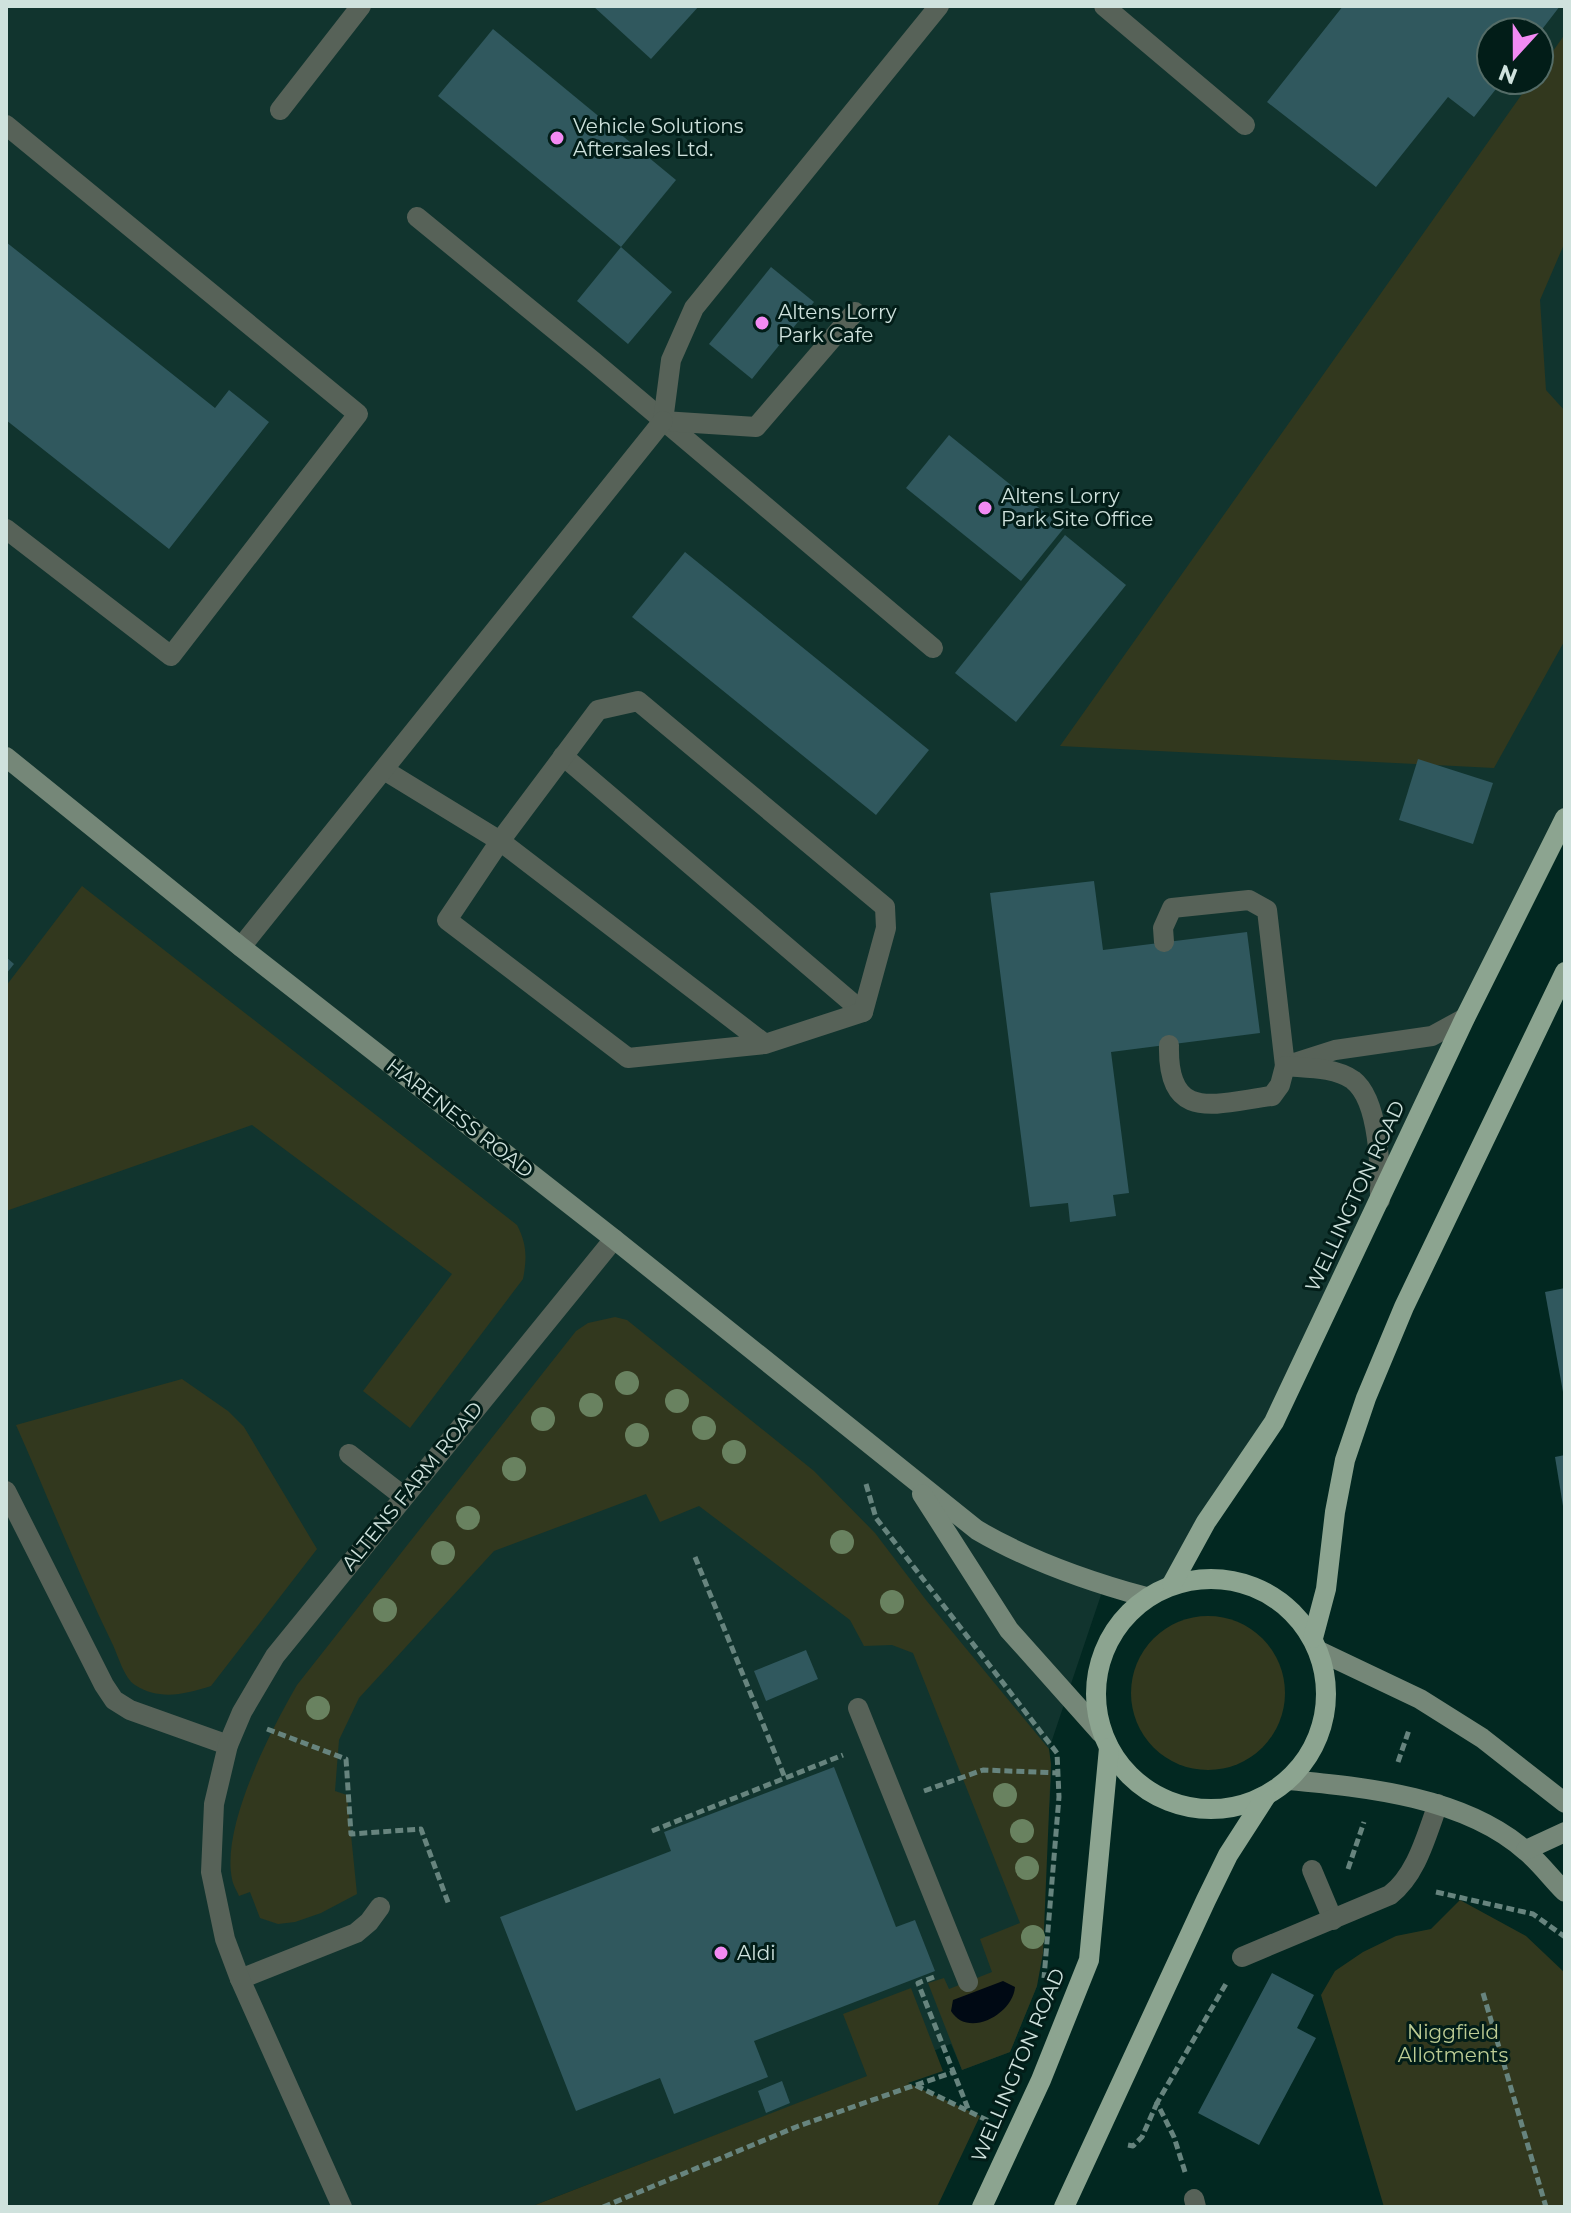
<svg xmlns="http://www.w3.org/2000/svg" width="1571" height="2213" font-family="Montserrat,sans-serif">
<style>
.built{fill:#11342e;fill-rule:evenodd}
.green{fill:#32381e}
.water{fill:#000914}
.building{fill:#30585e}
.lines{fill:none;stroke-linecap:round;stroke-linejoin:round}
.path{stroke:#67847e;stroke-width:5;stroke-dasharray:8 4;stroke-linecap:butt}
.lane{stroke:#576258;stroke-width:20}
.street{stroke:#576258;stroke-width:20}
.secondary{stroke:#758778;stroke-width:20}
.primary{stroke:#8ca490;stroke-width:20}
.tree{fill:#698260}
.poi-dot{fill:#f28af3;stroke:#021d18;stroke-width:3}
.labels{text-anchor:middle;stroke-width:6;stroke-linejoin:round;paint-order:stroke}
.poi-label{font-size:20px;fill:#cfe2dd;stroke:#021d18;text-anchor:start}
.street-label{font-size:20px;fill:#cfe2dd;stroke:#021d18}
.park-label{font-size:20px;fill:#bdcc94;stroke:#021d18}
</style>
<rect width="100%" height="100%" fill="#022821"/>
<path class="built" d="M6,6h1559v812l-260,543 -133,223 -26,13 -43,-8 -54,160 2,31 -14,206 -27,66 -48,18 -11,-26 -421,163h-524zM1491,32h48v48h-48z"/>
<g class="green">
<path d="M1565,34v208l-25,58 6,90 19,21v229l-71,128 -434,-22 472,-666h7v-9z"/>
<path d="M82,886l435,339c10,19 10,33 6,54l-113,149 -47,-37 89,-117 -200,-149 -246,86v-225z"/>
<path d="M615,1317l12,3 187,151 61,62 51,67 123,149 2,15 -8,189 -6,33 -27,66 -48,18 -34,-87 16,-5 5,11 43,-17 -12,-33 40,-16 -107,-270 -21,-8 -28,1 -14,-26 -151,-114 -39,16 -14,-28 -152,57 -135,147 -20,42 -4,51 12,4 10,99 -36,19 -26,9 -17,2 -18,-6 -10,-26 -11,4c-2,-5 -6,-11 -7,-17 -11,-53 39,-149 65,-194l279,-354 12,-8z"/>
<path d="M182,1379l46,32 16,16 73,122 -106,137c-26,8 -51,15 -76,-1 -11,-7 -17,-30 -23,-42 -35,-72 -64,-146 -96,-218z"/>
<circle cx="1208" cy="1693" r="77"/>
<path d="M1460,1900l66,36 39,37v234h-181l-63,-212 14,-24 28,-19 33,-16 35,-7z"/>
<path d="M911,1988l32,83 -35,12 72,33 -43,91h-407l337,-131 -24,-62z"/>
</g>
<path class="water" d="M1003,1981l12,6c-2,27 -47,52 -64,24l2,-11z"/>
<g class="building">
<path d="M593,6h106l-48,53z"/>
<path d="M1343,6h217l-20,26h-49v48h12l-29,37 -26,-20 -72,90 -109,-85z"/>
<path d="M493,29l183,151 -55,67 -183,-151z"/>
<path d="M6,242l209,166 14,-18 40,32 -100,127 -163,-129z"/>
<path d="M621,247l51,45 -44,52 -51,-43z"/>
<path d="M771,267l43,35 -62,77 -43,-35z"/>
<path d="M949,435l115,93 -43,53 -115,-93z"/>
<path d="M1065,535l61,50 -110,137 -61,-49z"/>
<path d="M685,552l244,198 -53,65 -244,-198z"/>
<path d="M1418,759l75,24 -20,61 -74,-24z"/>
<path d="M1094,881l9,69 144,-18 13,101 -149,19 18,141 -16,2 3,21 -46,6 -2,-19 -38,4 -40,-314z"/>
<path d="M6,957l8,7 -8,10z"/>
<path d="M1565,1288v104h-2l-18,-100z"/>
<path d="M1565,1455v51h-2l-8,-49z"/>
<path d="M806,1650l12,29 -52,22 -12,-30z"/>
<path d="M834,1767l62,160 19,-7 20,51 -181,70 14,36 -94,37 -14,-36 -84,33 -76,-194 171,-66 -7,-19z"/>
<path d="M1272,1973l42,22 -17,33 19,10 -57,107 -61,-32z"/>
<path d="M782,2081l8,22 -24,10 -8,-22z"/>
</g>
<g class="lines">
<g class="path">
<path d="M866,1484l10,34 181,235 2,44 -15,181"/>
<path d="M695,1557l90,221"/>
<path d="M267,1729l79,30 5,75 70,-5 28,76"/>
<path d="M1398,1762l11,-32"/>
<path d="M924,1791l59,-21 77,3"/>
<path d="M652,1831l191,-76"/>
<path d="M1348,1869l16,-47"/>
<path d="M1436,1892l97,22 32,23"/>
<path d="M934,1977l-16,6 51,128"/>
<path d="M1483,1993l63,214"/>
<path d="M916,2085l38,-13"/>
<path d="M1128,2145l5,1 9,-9 15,-34"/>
<path d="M1185,2172l-11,-35 -17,-34 70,-121"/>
<path d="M603,2207l193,-80 119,-42 74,36"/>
</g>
<g class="lane">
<path d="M1104,6l141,119"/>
<path d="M280,110l81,-104"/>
<path d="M6,125l352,289 -187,242 -165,-127"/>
<path d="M417,217l176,144 340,287"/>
<path d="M855,312l-99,115 -93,-6 8,-61 23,-52 245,-302"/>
<path d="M563,756l300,256"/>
<path d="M384,770l116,71 -53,79 181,138 137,-14 98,-32 23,-84 -1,-21 -247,-206 -40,9 -98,131 265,203"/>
<path d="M1164,942l-1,-14 9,-20 77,-8 18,10 18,156 50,-16 97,-14 33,-18"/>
<path d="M1169,1045c-2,79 47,58 103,51l8,-11 5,-19c21,2 50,1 68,14 27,21 27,89 27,120"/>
<path d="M349,1454l54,42"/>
<path d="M858,1708l110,274"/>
<path d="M240,1979l116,-46 13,-11 11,-15"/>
<path d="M1194,2199l2,8"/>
</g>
<g class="street">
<path d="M241,947l422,-526"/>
<path d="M6,1491l98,194 10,15 16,10 98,35"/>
<path d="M1312,1870l21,50"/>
<path d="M1242,1957l148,-62c27,-21 36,-59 48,-91"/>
<path d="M342,2207l-102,-228 -15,-40 -14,-67 3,-68 14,-59 14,-33 33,-56 339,-417"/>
</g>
<g class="secondary">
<path d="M6,757l235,190 373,292 363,291c53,31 110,51 169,67"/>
<path d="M922,1494l87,136 92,103"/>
<path d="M1319,1651l101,48 62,39 83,65"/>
<path d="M1288,1780c78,7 178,17 239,72 14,12 25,27 38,40"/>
<path d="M1526,1850l39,-18"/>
</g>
<g class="primary">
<circle cx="1211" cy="1694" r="115"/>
<path d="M1172,1584l34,-62 68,-100 191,-404 100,-200"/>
<path d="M1313,1638l13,-49 9,-77 10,-52 21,-62 38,-91 161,-335"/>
<path d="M982,2207l59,-127 48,-120 20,-212"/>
<path d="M1064,2207l142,-307 22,-45 38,-59"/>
</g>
</g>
<g class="tree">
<circle cx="627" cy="1383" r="12"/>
<circle cx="677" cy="1401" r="12"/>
<circle cx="591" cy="1405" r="12"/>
<circle cx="543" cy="1419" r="12"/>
<circle cx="704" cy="1428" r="12"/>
<circle cx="637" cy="1435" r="12"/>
<circle cx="734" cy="1452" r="12"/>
<circle cx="514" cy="1469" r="12"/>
<circle cx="468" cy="1518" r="12"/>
<circle cx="842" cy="1542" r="12"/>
<circle cx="443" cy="1553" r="12"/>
<circle cx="892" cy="1602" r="12"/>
<circle cx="385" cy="1610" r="12"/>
<circle cx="318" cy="1708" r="12"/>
<circle cx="1005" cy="1795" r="12"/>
<circle cx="1022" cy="1831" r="12"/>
<circle cx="1027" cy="1868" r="12"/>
<circle cx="1033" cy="1937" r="12"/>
</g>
<g class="poi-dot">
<circle cx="557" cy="138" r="8"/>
<circle cx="762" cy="323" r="8"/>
<circle cx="985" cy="508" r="8"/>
<circle cx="721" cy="1953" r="8"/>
</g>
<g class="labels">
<g class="poi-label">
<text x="573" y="133">Vehicle Solutions<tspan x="573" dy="23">Aftersales Ltd.</tspan></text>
<text x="778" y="319">Altens Lorry<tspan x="778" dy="23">Park Cafe</tspan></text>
<text x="1001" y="503">Altens Lorry<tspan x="1001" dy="23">Park Site Office</tspan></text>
<text x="737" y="1960">Aldi</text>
</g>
<g class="street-label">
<text transform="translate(460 1118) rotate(38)" y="7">HARENESS ROAD</text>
<text transform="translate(1355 1196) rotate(-65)" y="7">WELLINGTON ROAD</text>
<text transform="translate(412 1486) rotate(-51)" y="7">ALTENS FARM ROAD</text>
<text transform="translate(1018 2065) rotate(-67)" y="7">WELLINGTON ROAD</text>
</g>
<g class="park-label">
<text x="1453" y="2039">Niggfield<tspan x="1453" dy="23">Allotments</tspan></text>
</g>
</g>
<rect width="1571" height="2213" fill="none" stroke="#cfe2dd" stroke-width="16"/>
<g transform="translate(1515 56) rotate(201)"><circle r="38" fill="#021d18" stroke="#546c67" stroke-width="2"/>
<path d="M0-6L14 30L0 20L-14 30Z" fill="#f28af3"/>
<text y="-12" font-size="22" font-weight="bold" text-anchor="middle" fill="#cfe2dd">N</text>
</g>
</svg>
